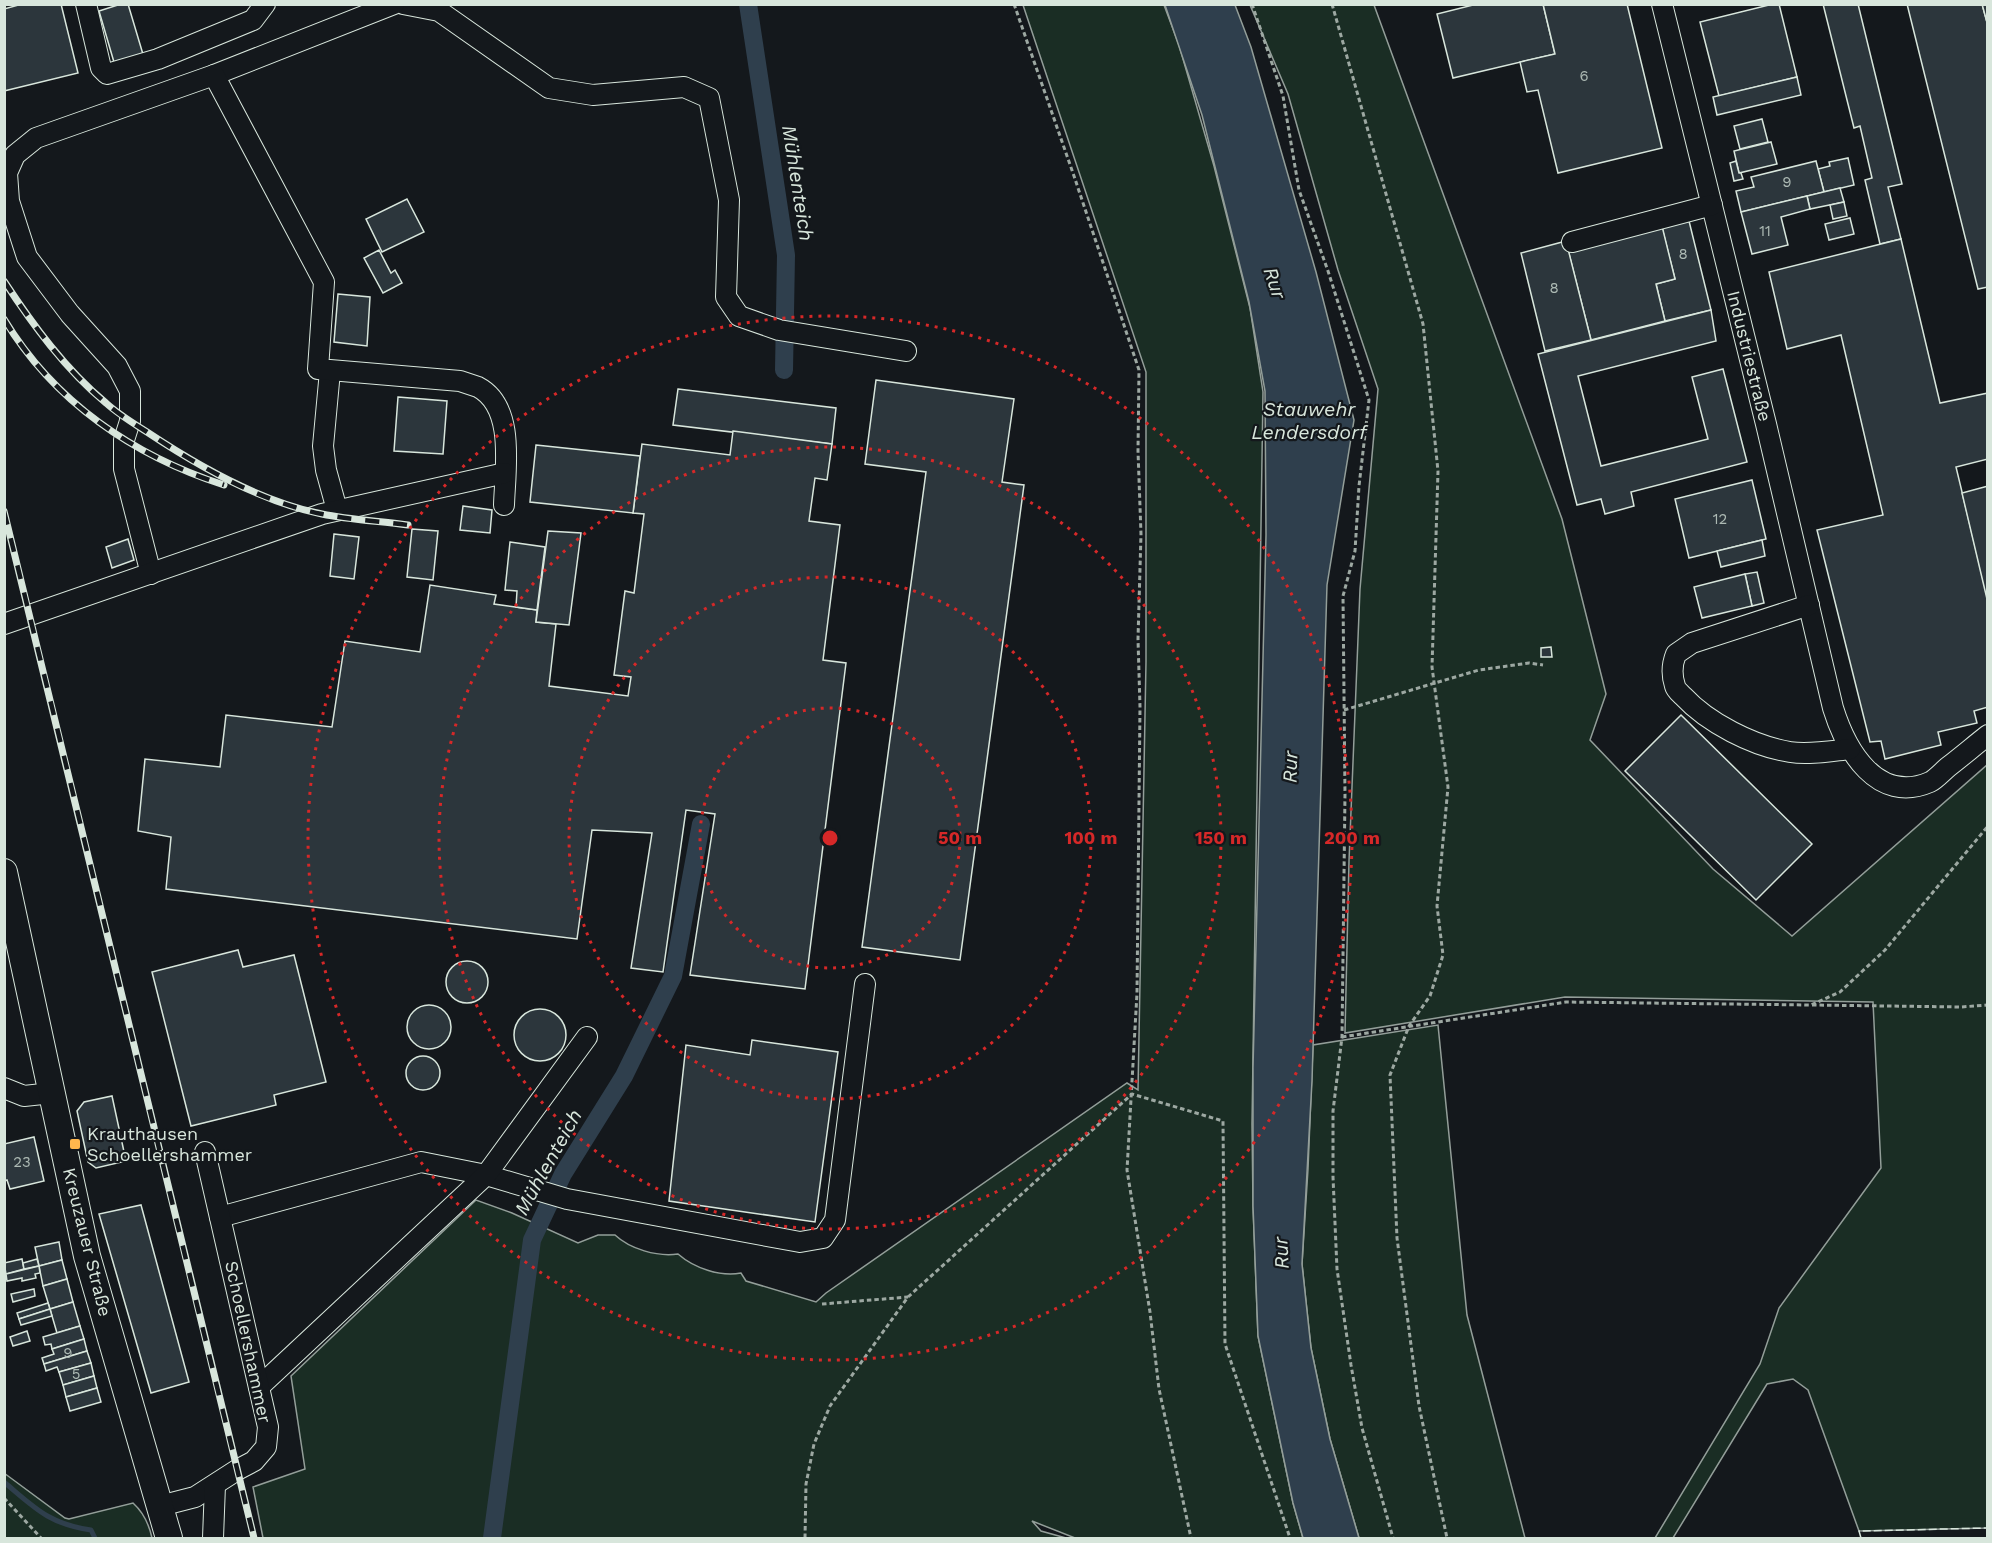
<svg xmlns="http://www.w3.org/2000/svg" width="1992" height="1543" font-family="'Work Sans',sans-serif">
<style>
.green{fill:#1a2d24;stroke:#939e99;stroke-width:1.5}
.water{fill:#2f3f4d;stroke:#939e99;stroke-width:1.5}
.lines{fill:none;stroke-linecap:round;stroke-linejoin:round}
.stream{stroke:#2f3f4d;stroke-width:5}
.canal{stroke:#2f3f4d;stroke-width:18}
.building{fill:#2c363c;stroke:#d8e6dc;stroke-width:1.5}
.minor-casing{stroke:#d8e6dc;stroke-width:22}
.major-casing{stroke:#d8e6dc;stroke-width:28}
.path{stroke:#9da8a2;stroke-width:3;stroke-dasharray:4.5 3;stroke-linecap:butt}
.minor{stroke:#14181c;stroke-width:20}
.major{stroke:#14181c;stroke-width:26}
.rail-casing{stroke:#d8e6dc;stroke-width:7}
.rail{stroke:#14181c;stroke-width:4.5;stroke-dasharray:14;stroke-linecap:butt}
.fence{stroke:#d8e6dc;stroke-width:1.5;stroke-dasharray:8 3;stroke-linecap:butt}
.ring{fill:none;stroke:#d62828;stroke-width:3;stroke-dasharray:3 6}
.poi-dot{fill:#ffb74d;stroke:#14181c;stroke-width:2}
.labels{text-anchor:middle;stroke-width:4.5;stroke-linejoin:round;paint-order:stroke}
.number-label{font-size:15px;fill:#adbab4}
.street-label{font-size:18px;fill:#d8e6dc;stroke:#14181c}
.poi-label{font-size:18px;fill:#d8e6dc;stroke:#14181c;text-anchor:start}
.water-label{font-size:20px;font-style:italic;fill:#d8e6dc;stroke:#14181c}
.centre{fill:#d62828;stroke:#14181c;stroke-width:3}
.ring-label{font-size:18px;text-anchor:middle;font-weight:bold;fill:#d62828;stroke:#14181c;stroke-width:4.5;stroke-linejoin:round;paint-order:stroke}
</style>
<rect width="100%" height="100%" fill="#14181c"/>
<g class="green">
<path d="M1023,5h141l15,40 35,121 36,142 13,84 -11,732 1,82 5,130 35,167 10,35h-228l-43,-17 9,10 25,7h-803l-10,-51 52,-18 -14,-93 185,-176 36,13 66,30 20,-8h17c15,14 42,22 63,19 16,14 42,23 63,19l5,8 70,21 10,-9 301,-210 11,7 8,-428v-290z"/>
<path d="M1250,5h124l188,514 44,175 -16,46 123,129 79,67 195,-171v763l-128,3 -51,-141 -15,-11 -26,5 -94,154h-18l105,-174 19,-56 102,-140 -8,-166 -308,-5 -220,36 4,-172 11,-272 18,-200 -40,-119 -50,-176z"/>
<path d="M1438,1025l29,290 58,223h-166l-29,-99 -19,-91 -9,-84 6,-95 5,-124z"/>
<path d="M4,1473l61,45 4,1 64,-16c11,10 16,21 19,35h-147z"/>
</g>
<path class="water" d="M1165,5h70l16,42 65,225 38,148 -27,165 -15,496 -10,183 9,84 19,91 29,99h-56l-10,-35 -35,-167 -5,-130v-138l13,-533 -1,-144 -16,-89 -47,-187z"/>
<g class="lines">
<path class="stream" d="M4,1482c31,26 45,42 87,48l4,8"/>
<g class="canal">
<path d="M748,4l38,251 -2,115"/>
<path d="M492,1538l40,-298 31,-66 61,-98 49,-100 28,-152"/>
</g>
</g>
<g class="building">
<path d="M22,4h39l17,69 -74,18v-82z"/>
<path d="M121,4h7l17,57 -29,8 -17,-58z"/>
<path d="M1477,4h66l12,50 -102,24 -16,-64z"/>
<path d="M1543,4h84l35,144 -104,25 -20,-83 -11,2 -7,-30 35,-8z"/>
<path d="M1773,4h6l18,73 -78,19 -19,-74z"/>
<path d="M1823,4h35l44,180 -14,3 13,52 -21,5 -15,-64 7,-2 -12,-52 -6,2z"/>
<path d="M1907,4h75l6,22v261l-10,2z"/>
<path d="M1982,4h6v22z"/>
<path d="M1797,77l4,18 -84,20 -4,-18z"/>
<path d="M1762,119l6,23 -28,7 -6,-23z"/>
<path d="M1771,142l6,22 -38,9 -5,-22z"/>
<path d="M1848,158l6,27 -30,7 -6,-23 12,-3 -1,-4z"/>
<path d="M1736,161l3,12h2l2,6 -9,2 -4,-18z"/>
<path d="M1816,161l8,31 -83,20 -5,-21 18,-4 -3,-10z"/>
<path d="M1840,188l4,14 -34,7 -3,-13z"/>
<path d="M1807,196l3,13 -29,8 7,28 -36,9 -11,-42z"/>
<path d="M407,199l17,33 -42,20 -16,-33z"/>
<path d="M1844,202l3,14 -14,3 -3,-14z"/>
<path d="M1850,218l4,16 -25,6 -4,-16z"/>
<path d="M1689,221l22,89 -46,11 -9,-37 19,-5 -13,-51z"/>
<path d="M1662,226l13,53 -19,5 9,37 -74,19 -23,-90z"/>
<path d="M1901,239l39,164 48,-10v66l-32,8 32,133v107l-14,4 3,12 -39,9 3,13 -56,14 -4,-18 -11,1 -53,-212 66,-15 -42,-180 -54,14 -18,-77z"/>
<path d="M1566,241l25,99 -46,11 -24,-98z"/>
<path d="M379,250l12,23 4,-3 7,13 -19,10 -19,-35z"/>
<path d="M338,294l32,3 -3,49 -33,-4z"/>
<path d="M1711,310l5,31 -138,35 23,90 107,-27 -16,-62 31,-8 24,93 -116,30 3,14 -29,8 -4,-15 -24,6 -39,-151z"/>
<path d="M876,380l138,19 -12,83 22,3 -64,475 -98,-13 64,-475 -61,-8z"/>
<path d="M678,389l158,19 -4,36 -159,-19z"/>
<path d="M398,397l49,4 -4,53 -49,-3z"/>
<path d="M733,431l99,13 -5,36 -12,-2 -6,43 31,4 -17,135 23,3 -41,326 -115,-14 25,-161 -29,-4 -23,162 -32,-4 21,-135 -60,-3 -15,109 -411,-50 5,-52 -33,-6 7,-72 75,8 6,-52 106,12 13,-86 75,11 10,-67 66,10 -2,9 43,6 -1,12 20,2 -7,62 79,10 3,-19 -17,-2 11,-84 9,2 10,-79 -11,-1 9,-69 88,11z"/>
<path d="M536,445l104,11 -7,57 -103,-11z"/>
<path d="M1752,480l14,59 -77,19 -14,-59z"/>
<path d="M1988,486v111l-1,2 -25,-106z"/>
<path d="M463,506l29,4 -2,23 -30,-3z"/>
<path d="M412,529l26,2 -5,49 -26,-3z"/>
<path d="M548,531l33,2 -12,92 -33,-3z"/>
<path d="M334,534l25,3 -5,42 -24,-3z"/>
<path d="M128,539l6,21 -22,8 -6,-21z"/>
<path d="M1762,540l3,16 -44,11 -4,-16z"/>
<path d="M510,542l35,5 -8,63 -21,-3 1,-16 -12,-1z"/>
<path d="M1757,572l7,31 -12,3 -7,-32z"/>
<path d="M1745,574l7,32 -50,12 -8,-31z"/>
<path d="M1551,647l1,10h-11v-9z"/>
<path d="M1681,715l131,129 -56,56 -131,-129z"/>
<path d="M238,950l5,17 51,-12 32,127 -52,13 2,10 -85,21 -39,-154z"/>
<circle cx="467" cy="982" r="21"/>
<circle cx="429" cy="1027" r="22"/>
<circle cx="540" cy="1035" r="26"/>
<path d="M752,1040l86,12 -23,170 -146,-21 17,-156 64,10z"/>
<circle cx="423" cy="1073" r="17"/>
<path d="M112,1096l14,65 -30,7 -8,-6 -11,-51 7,-9z"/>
<path d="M34,1137l10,44 -34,8 -3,-9 -3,1v-37z"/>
<path d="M141,1205l48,177 -38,11 -52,-179z"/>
<path d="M59,1242l3,18 -23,6 -4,-19z"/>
<path d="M22,1259l2,10 -18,5 -2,-11z"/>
<path d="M37,1259l2,7 -15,3 -1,-6z"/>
<path d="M62,1260l5,19 -24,7 -4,-20z"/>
<path d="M39,1266l1,7 -5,1 1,4 -14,3v-3l-15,3 -1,-7z"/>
<path d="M67,1279l6,23 -23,7 -7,-23z"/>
<path d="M34,1289l1,7 -22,6 -2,-8z"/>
<path d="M73,1302l7,24 -23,7 -7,-24z"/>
<path d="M48,1303l2,6 -31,10 -2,-6z"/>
<path d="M50,1309l2,7 -31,9 -2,-6z"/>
<path d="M80,1326l4,13 -32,10 -1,-5 -6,1 -2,-8z"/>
<path d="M27,1331l3,10 -17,5 -3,-9z"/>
<path d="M84,1339l3,12 -43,13 -2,-6 12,-4 -2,-5z"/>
<path d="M87,1351l4,12 -32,9 -2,-5 -11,4 -2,-7z"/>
<path d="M91,1363l3,13 -31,9 -4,-13z"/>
<path d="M94,1376l3,12 -31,9 -3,-12z"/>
<path d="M97,1388l4,14 -31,9 -4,-14z"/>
</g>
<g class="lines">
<defs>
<g id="minor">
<path d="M86,4l15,64 6,6 51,-15 95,-39 12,-16"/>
<path d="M403,4l36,7 110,77 44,7 91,-8 25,11 20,102 -3,97 13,19 40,14 127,21"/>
<path d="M1662,4l104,420 67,284c13,42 44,97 97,74 6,-3 12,-10 18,-15 13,-10 26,-21 40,-32"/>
<path d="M214,75l180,-71"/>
<path d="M1572,242l140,-37"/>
<path d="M330,371l-7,75 3,24 11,40"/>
<path d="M151,574l-27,-105v-29l6,-19v-30l-13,-25 -47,-52 -43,-57 -18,-56 -2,-28 8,-18 21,-17 178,-63 110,207 -6,87 142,12c6,2 12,4 18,6 38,20 27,83 26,118"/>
<path d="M1809,605l-117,38 -16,11c-4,10 -5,20 -1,32 1,4 5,7 8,10 25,27 70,50 107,56 19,3 41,-1 60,-3"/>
<path d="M4,624l318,-110 183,-41"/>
<path d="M4,1088l20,8 28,-3"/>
<path d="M220,1217l201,-55 65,13 81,24 233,43 23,-4 12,-18 30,-236"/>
<path d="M259,1387l227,-212 101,-138"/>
<path d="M160,1506l35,-9 42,-27 17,-9 12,-14 2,-20 -63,-275"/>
<path d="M213,1538l2,-53"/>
</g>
<path id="major" d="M4,872l83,384 82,282"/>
</defs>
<use href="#minor" class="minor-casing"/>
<use href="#major" class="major-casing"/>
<g class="path">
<path d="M1014,4l60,172 65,194 -1,81 3,83 -3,105 2,68 -3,286 -10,177 23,142 9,77 32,149"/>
<path d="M1252,4l31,92 16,94 29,81 41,129 -10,86 -4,65 -12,45 2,198 -3,243 -9,74v66l4,92 14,96 11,63 31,110"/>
<path d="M1332,4l91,320 15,147 -6,196 16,120 -11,119 6,49 -13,41 -21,30 -19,49 7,163 22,168 28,132"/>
<path d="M1344,710l135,-40 50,-7 14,2"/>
<path d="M1812,1005l149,2 27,-2"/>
<path d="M1342,1037l224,-35 245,3 29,-13 45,-42 103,-124"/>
<path d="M822,1304l86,-7"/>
<path d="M4,1498l37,40"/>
<path d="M805,1538l1,-54 8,-40 16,-38 78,-109 224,-203 91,27 2,223 65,194"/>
</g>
<use href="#minor" class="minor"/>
<use href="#major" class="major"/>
<defs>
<g id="rail">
<path d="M4,281c29,44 61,88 102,122 12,11 27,20 41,29 51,34 114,70 175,82 28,6 58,7 86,11"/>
<path d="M4,319c50,83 130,137 220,166"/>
<path d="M4,511c84,342 166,685 250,1027"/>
</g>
</defs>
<use href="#rail" class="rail-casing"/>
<use href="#rail" class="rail"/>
<path class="fence" d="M1861,1538l-2,-7 129,-3"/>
</g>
<g class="ring">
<circle cx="830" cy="838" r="130"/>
<circle cx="830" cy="838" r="261"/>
<circle cx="830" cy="838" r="391"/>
<circle cx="830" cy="838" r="522"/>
</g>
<rect class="poi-dot" x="69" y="1138" width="12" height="12" rx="3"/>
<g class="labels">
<g class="number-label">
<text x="1584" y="81">6</text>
<text x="1787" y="187">9</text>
<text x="1765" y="236">11</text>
<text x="1683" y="259">8</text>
<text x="1554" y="293">8</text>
<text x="1720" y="524">12</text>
<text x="22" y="1167">23</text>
<text x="68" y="1358">9</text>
<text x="76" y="1379">5</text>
</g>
<g class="street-label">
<text transform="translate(1749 356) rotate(76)" y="6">Industriestraße</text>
<text transform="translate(87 1242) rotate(76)" y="6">Kreuzauer Straße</text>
<text transform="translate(248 1342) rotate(78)" y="6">Schoellershammer</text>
</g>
<g class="poi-label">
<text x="87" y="1140">Krauthausen<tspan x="87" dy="21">Schoellershammer</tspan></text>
</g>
<g class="water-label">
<text transform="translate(798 183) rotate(81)" y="7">Mühlenteich</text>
<text transform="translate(1275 283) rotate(72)" y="7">Rur</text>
<text x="1309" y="416">Stauwehr<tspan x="1309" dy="23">Lendersdorf</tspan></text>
<text transform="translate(1290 767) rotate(-88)" y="7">Rur</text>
<text transform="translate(548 1162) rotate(-61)" y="7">Mühlenteich</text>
<text transform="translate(1281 1253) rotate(-93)" y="7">Rur</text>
</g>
</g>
<circle cx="830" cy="838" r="9" class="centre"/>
<g class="ring-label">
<text x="960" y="844">50 m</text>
<text x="1091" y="844">100 m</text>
<text x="1221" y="844">150 m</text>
<text x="1352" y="844">200 m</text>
</g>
<rect width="1992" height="1543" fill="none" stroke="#d8e6dc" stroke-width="12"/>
</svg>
